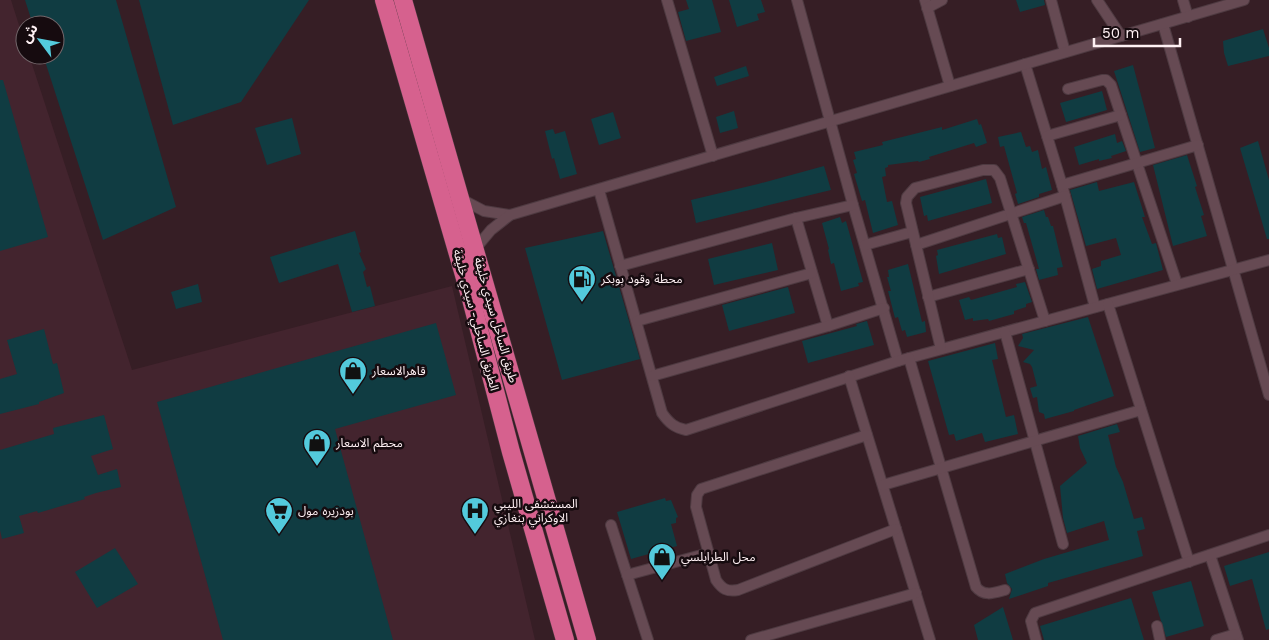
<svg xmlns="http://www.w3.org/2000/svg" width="1269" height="640" font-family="'Work Sans','Noto Sans Arabic',sans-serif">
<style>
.built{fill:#43242e}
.building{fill:#103c42}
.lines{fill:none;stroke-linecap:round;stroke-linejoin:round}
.minor-casing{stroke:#4e3a41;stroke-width:12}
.trunk-casing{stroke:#4e3a41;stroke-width:19}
.minor{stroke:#664a53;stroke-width:10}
.trunk{stroke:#d6618e;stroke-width:18}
.labels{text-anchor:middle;stroke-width:5;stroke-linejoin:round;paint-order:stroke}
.poi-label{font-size:12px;fill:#fff1f4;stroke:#160b0f;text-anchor:start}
.street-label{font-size:12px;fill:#fff1f4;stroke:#160b0f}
</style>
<rect width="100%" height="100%" fill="#361e25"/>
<path class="built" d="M0,0h11l14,44v11h4l103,315 320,-84 83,354h-535z"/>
<g class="building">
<path d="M25,0h91l60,207 -73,33 -60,-185h12v-30h-22z"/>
<path d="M139,0h170l-68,102 -68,23z"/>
<path d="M686,0h26l9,32 -35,9 -8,-29 11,-3z"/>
<path d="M729,0h32l4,12 -8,2 2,6 -22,7z"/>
<path d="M1016,0h28l1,5 -25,7z"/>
<path d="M1263,29l6,19v8l-41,10 -4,-13 -1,-12z"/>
<path d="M1133,65l22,83 -15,4 -26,-81z"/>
<path d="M746,66l3,10 -32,10 -3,-9z"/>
<path d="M0,80h3l45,157 -48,14z"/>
<path d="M1102,91l5,19 -41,12 -6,-19z"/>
<path d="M734,111l4,17 -18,5 -4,-16z"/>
<path d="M613,112l8,26 -22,7 -8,-26z"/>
<path d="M292,118l9,36 -34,11 -12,-37z"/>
<path d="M977,119l2,6 2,-1 6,19 -11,4 -2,-4 -45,14 1,2 -11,3 -1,-1 -30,4v2l-3,1 1,8 -4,1 5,25 5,-1 6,24 -25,8 -8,-33 -3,1 -8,-27 3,-1 -4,-13 3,-1 -2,-7 29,-7 -1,-3 60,-15v3z"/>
<path d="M553,129l2,5 10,-3 12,43 -17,5 -6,-21 -2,1 -7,-28z"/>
<path d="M1021,132l5,15 4,-1 2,6 6,-2 4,19 4,-2 6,23 -13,4v3l-21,7 -3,-10 2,-1 -13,-47 -4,1 -2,-10z"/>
<path d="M1115,134l2,9 5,-2 4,10 -15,5 1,2 -13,3v-2l-20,6 -5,-18z"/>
<path d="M1258,141l11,39v59h-2l-27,-91z"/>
<path d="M1187,155l10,31 -2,1 9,28 -3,1 6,20 -34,10 -20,-81z"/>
<path d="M824,166l7,24 -135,33 -5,-23 67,-16z"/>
<path d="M986,179l6,24 -64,18 -1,-6 -3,1 -4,-19z"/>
<path d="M1097,182l2,9 35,-9 11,35h-3l10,27 4,-1 7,27 -66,19 -5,-20 9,-3v-5l20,-6 -5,-17 -30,8 -16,-56z"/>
<path d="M1044,210l2,7h2l3,9h2l10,41 -6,1 1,7 -19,5 -3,-11h3l-13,-46h-2l-2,-6z"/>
<path d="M840,217l2,6 4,-2 17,61 -5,1 1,3 -18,5 -7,-28 -3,1 -3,-14 1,-1 -7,-26z"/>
<path d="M355,231l6,21 -2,1 7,16 -3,3 4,15 3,-1 5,20 -23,6 -14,-48 -59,19 -9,-26z"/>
<path d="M603,231l37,128 -78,21 -37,-132z"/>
<path d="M997,234l1,4 4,-1 4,17 -67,20 -3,-18 2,-1 -1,-5z"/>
<path d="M772,243l6,27 -64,15 -6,-26z"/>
<path d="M908,264l14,58 3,-1 1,11 -19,5 -2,-7 -3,1 -4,-14 -3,1 -7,-27h3l-4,-14h2l-1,-7z"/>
<path d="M1025,282l7,20 -6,2v3l-12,4v3l-25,7 -1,-2 -15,2v-3l-8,2 -6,-20 10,-3 2,3 46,-13 -1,-3z"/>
<path d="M198,284l4,18 -26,7 -5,-17z"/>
<path d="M788,287l7,26 -66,18 -7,-26z"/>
<path d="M1088,317l26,79 -40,14v1l-29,8 -1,-5 -5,-2 -2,-15 -4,1 -3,-10 7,-2 -5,-19 -2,-3 -7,-2 11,-12 -16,-4 5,-8 -1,-4z"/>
<path d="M867,321l7,24 -66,18 -6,-22 55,-15 -1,-2z"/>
<path d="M436,323l20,72 -121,34 58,211h-170l-66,-238z"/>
<path d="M44,329l9,35 4,-1 7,30 -25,9v2l-39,10v-35l17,-5 -10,-34z"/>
<path d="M995,343l3,16 -6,1 14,57 8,-2 4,19 -33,8 -3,-9 -26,8 -2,-7 -5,1 -21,-74z"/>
<path d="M104,415l9,34 -22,7 7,19 19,-6 4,18 -25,6 -12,4 1,2 -47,14 -1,-2 -18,5 5,17 -22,6 -2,-9v-80l54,-16 -1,-6z"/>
<path d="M1117,424l3,8 -12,3 8,32 7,15 11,37 8,-2 3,12 -8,2 6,25 -95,27v3l-39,13 3,-10 -5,-6 -2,-9 39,-15 65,-19 -5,-19 -37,12 -4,-15 -3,-32 27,-23 -7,-15 -2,-12z"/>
<path d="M665,498l1,3 5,-1 7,17 -2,1v5l-5,1 6,22 -46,13 -14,-47z"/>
<path d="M115,548l23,36 -41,24 -22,-36z"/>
<path d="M1269,552v77l-3,1 -14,-51 -22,7 -6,-20z"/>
<path d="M1191,581l13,45 -38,11 -14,-45z"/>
<path d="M1131,598l13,42h-100l-4,-14z"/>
<path d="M1003,607l10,33h-35l-4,-15z"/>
</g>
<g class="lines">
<defs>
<g id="minor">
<path d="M667,0l46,156"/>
<path d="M797,0l56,205 45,156"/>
<path d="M925,0l25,86"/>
<path d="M1051,0l14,52"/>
<path d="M1097,0l24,36"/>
<path d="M1183,0l5,17"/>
<path d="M927,8l15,-8"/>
<path d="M1163,24l106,371"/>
<path d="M1025,64l37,121 33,122"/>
<path d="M1068,89l34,-9h4l5,5 66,199"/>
<path d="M1047,136l74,-21"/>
<path d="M1062,185l136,-40"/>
<path d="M599,190l63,223c7,10 13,15 24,17l212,-69 371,-101"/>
<path d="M461,199l23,12 26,4"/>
<path d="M796,218l32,108"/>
<path d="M865,245l47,-13"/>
<path d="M916,245l149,-49"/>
<path d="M475,249l16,-19 19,-15 734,-215"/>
<path d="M620,266l176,-48 57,-13"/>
<path d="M928,297l101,-28"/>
<path d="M1108,304l81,258"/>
<path d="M637,321l175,-48"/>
<path d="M1005,332l58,212"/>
<path d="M941,349l-35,-146 1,-6 8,-9 68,-18h11l6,8 45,143"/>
<path d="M909,358l67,229c8,10 18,6 29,3"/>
<path d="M652,376l176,-50 56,-18"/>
<path d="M849,376l81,264"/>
<path d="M867,435l-166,54 -4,6 -1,12 20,73c6,9 11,12 22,10l158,-61"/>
<path d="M883,485l258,-75"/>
<path d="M611,525l37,115"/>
<path d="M1210,555l28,85"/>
<path d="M627,575l82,-22"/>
<path d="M1157,626l3,14"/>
<path d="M751,640l165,-47"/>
<path d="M1036,640l-5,-19 4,-8 234,-78"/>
<path d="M1216,640l20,-6"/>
</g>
<g id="trunk">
<path d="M384,0l87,299 40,153 54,188"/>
<path d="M403,0l184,640"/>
</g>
</defs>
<use href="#minor" class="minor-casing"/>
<use href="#trunk" class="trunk-casing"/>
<use href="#minor" class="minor"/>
<use href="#trunk" class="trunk"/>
</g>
<defs>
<symbol id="fuel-pin" viewBox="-11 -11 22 30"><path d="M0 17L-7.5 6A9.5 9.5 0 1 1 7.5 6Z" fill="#53cadc" stroke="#160b0f"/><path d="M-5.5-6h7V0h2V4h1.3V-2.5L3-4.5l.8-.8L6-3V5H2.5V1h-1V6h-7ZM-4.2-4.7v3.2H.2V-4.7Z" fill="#111"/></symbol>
<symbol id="shop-pin" viewBox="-11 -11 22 30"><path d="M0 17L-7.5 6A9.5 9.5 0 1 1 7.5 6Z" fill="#53cadc" stroke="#160b0f"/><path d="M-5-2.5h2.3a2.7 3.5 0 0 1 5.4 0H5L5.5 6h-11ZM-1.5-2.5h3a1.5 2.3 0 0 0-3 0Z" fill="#111"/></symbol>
<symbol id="supermarket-pin" viewBox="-11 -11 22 30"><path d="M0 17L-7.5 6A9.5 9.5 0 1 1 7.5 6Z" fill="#53cadc" stroke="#160b0f"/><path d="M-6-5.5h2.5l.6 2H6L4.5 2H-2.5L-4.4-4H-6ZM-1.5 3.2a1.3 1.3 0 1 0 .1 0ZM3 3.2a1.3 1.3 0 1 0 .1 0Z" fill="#111"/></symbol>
<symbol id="hospital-pin" viewBox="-11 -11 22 30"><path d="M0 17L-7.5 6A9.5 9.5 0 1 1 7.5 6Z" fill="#53cadc" stroke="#160b0f"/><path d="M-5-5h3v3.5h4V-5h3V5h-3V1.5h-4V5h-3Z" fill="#111"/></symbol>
</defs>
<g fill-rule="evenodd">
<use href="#fuel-pin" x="566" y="263" width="32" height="43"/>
<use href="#shop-pin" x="337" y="355" width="32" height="43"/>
<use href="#shop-pin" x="301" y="427" width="32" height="43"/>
<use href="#supermarket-pin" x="263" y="495" width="32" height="43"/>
<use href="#hospital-pin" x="459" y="495" width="32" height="43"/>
<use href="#shop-pin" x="646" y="541" width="32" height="43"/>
</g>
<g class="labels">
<g class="poi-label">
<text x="601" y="283">محطة وقود بوبكر</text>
<text x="372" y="375">قاهرالاسعار</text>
<text x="336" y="447">محطم الاسعار</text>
<text x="494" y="508">المستشفى الليبي<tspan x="494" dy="14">الاوكراني بنغازي</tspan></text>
<text x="298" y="515">بودزيره مول</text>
<text x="681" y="561">محل الطرابلسي</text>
</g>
<g class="street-label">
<text transform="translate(476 320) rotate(75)" y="4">الطريق الساحلي- سيدي خليفة</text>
<text transform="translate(496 320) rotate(74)" y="4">طريق الساحل سيدي خليفة</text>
</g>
</g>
<g transform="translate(40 40) rotate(302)"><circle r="24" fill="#160b0f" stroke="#73676b"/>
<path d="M0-4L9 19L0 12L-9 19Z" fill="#53cadc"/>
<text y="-8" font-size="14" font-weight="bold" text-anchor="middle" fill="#fff1f4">ش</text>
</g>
<path d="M1094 38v8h86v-8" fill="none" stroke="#fff1f4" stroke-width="2.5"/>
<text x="1102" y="38" font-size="15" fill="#fff1f4" stroke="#160b0f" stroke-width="4" paint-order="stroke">50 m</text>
</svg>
